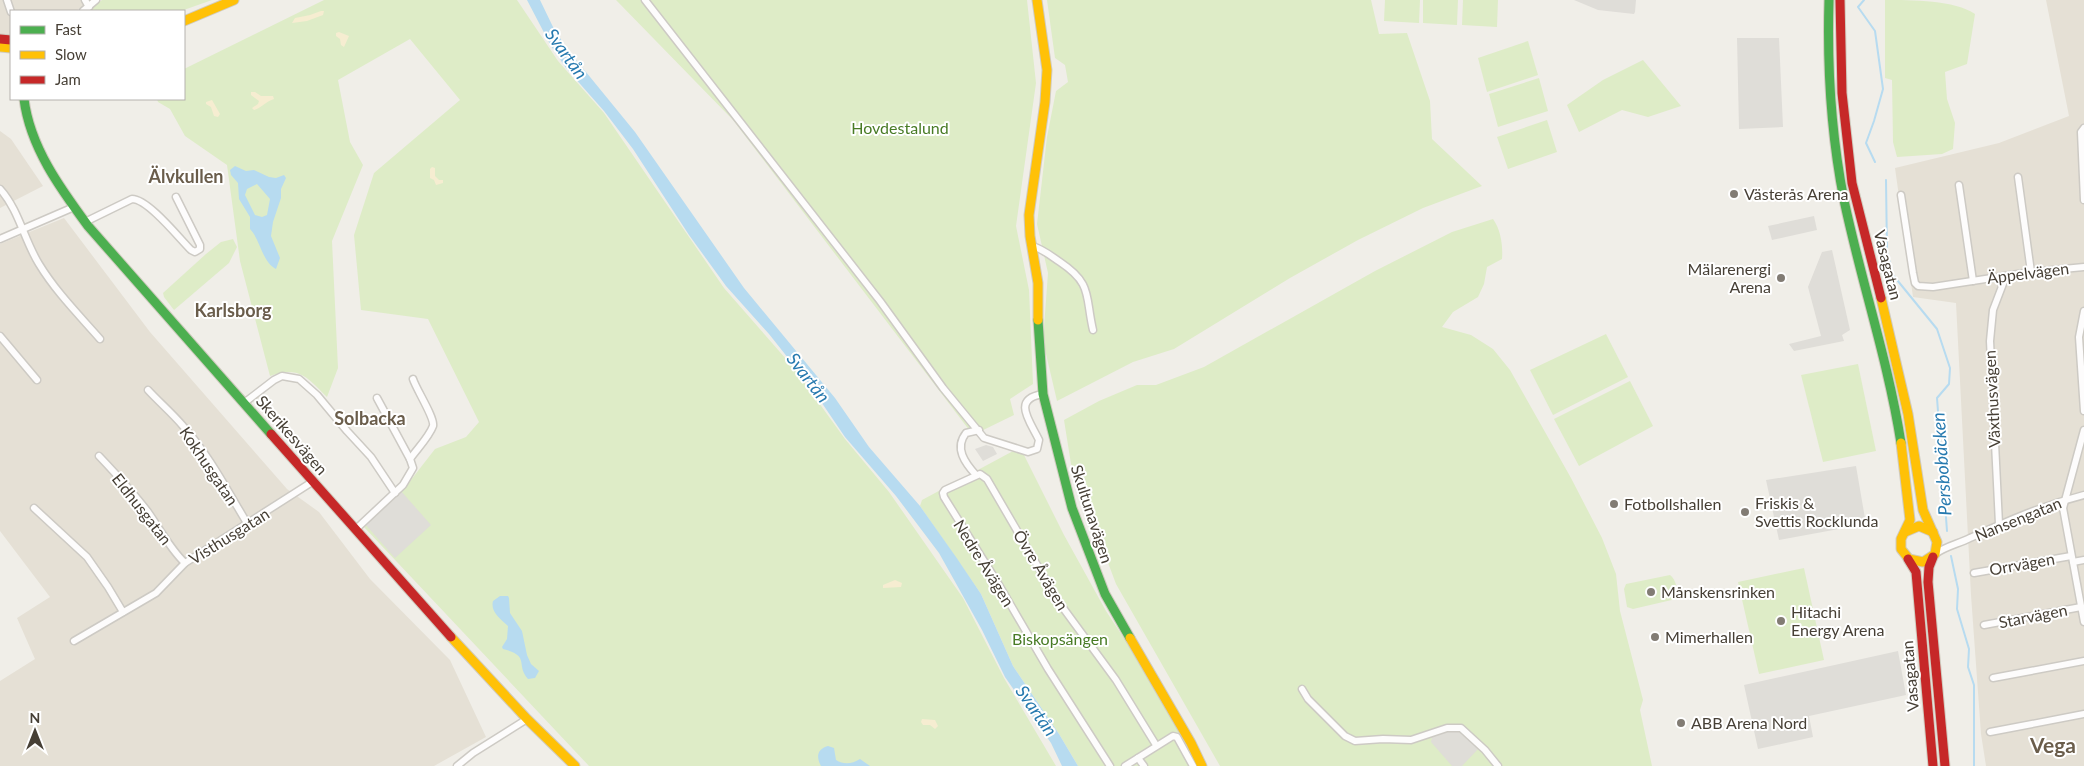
<svg xmlns="http://www.w3.org/2000/svg" width="2084" height="766" font-family="Lato,sans-serif">
<style>
.residential{fill:#e5e0d5}
.green{fill:#deecc7}
.sand{fill:#f6edd1}
.parking{fill:#dfddd8}
.water{fill:#b7dbf0;fill-rule:evenodd}
.lines{fill:none;stroke-linecap:round;stroke-linejoin:round}
.stream{stroke:#b7dbf0;stroke-width:2}
.street-casing{stroke:#cdcac4;stroke-width:9}
.fast-casing{stroke:#d0cbbf;stroke-width:11}
.slow-casing{stroke:#d0cbbf;stroke-width:11}
.jam-casing{stroke:#d0cbbf;stroke-width:11}
.street{stroke:#fdfcfc;stroke-width:6}
.fast{stroke:#4caf50;stroke-width:9}
.slow{stroke:#ffc107;stroke-width:9}
.jam{stroke:#c62828;stroke-width:9}
.poi-dot{fill:#827c74;stroke:#fff;stroke-width:2}
.labels{text-anchor:middle;stroke-width:4;stroke-linejoin:round;paint-order:stroke}
.park-label{font-size:16px;fill:#487b25;stroke:#fff}
.poi-label{font-size:16px;fill:#463f35;stroke:#fff;text-anchor:start}
.street-label{font-size:16px;fill:#463f35;stroke:#fff}
.water-label{font-size:18px;font-style:italic;fill:#277aaf;stroke:#fff}
.neighbourhood-label{font-size:18px;font-weight:bold;fill:#6a5d4b;stroke:#fff}
.district-label{font-size:21px;font-weight:bold;fill:#6a5d4b;stroke:#fff}
</style>
<rect width="100%" height="100%" fill="#f0eee8"/>
<g class="residential">
<path d="M0,0h91l-15,11h-65v24h-11z"/>
<path d="M2046,0h38v766h-98l-5,-32 -10,-139 -15,-292 -43,-6 -18,-129 104,-25 70,-27z"/>
<path d="M0,131l11,8 32,47 -43,22z"/>
<path d="M64,218l86,114 137,157 32,23 51,67 80,81 36,77 -52,29h-434v-85l35,-22 -18,-41 33,-21 -50,-66v-287z"/>
</g>
<g class="green">
<path d="M102,0h110l-31,11h-95z"/>
<path d="M324,0h193l41,61 46,52 120,175 69,79 52,72 44,53 74,106 41,80 52,88h-467l-225,-239 36,-33 35,-45 31,-12 13,-15 -51,-103 -67,-9 -7,-75 20,-62 86,-73 -50,-61 -72,41 12,62 13,23 -31,76 6,127 -11,29c-19,-19 -28,-32 -57,-21l-30,-115 -13,-96 -42,-29 -15,-27 -12,-7 -1,-3h27v-30z"/>
<path d="M616,0h411l9,83 -20,143 13,64 4,94 -23,15 4,16 -41,20 -240,-315z"/>
<path d="M1047,0h324l8,34 28,-1 23,68 2,38 50,47 -59,22 -65,32 -68,38 -116,71 -41,13 -76,39 -14,-60 5,-68 -11,-49 10,-87 9,-46 12,-9 -3,-17 -10,-7z"/>
<path d="M1385,0h35l-1,23 -35,-2z"/>
<path d="M1423,0h35l-1,25 -34,-2z"/>
<path d="M1463,0h35l-1,27 -35,-2z"/>
<path d="M1885,0c27,0 70,0 90,14l-8,50 -22,8 2,27 8,24 -2,26 -11,5 -45,3 -4,-15 -1,-62 -7,-2z"/>
<path d="M1528,41l10,34 -51,17 -9,-34z"/>
<path d="M1643,60l38,46 -33,11 -26,-7 -43,22 -12,-27 36,-25z"/>
<path d="M1539,78l9,33 -50,16 -9,-33z"/>
<path d="M1547,120l10,32 -49,17 -11,-32z"/>
<path d="M1493,219c8,11 10,27 9,40l-15,8 -3,17 -6,13 -25,15 -11,15 29,8 22,14 17,21 61,108 31,60 14,36 4,37 23,89 -3,10 12,56h-432l-104,-182 -45,-120 -7,-44 35,-19 38,-16h19l48,-18 171,-96 77,-39z"/>
<path d="M233,239l4,8 -8,16 -55,47 -10,-13 -1,-4 43,-39 15,-12z"/>
<path d="M1606,334l22,43 -75,38 -23,-45z"/>
<path d="M1858,364l18,87 -53,11 -22,-87z"/>
<path d="M1630,381l23,45 -74,40 -25,-47z"/>
<path d="M1015,450l8,3 41,82 42,76 46,70 45,85h-119l-19,-32 -46,-68 -32,-72 -61,-88 2,-6z"/>
<path d="M1804,568l20,92 -65,14 -21,-92z"/>
<path d="M1670,575c6,4 9,18 6,24l-43,10 -6,-2 -3,-18 2,-5z"/>
</g>
<g class="sand">
<path d="M321,11h3l-1,4 -16,6 -15,2 3,-5 15,-3z"/>
<path d="M339,32l10,4 -5,11 -3,-2 -1,-6 -4,-3v-3z"/>
<path d="M251,92h4l6,4h12l1,3c-9,3 -14,10 -20,11l-2,-2 6,-4 1,-3 -8,-6z"/>
<path d="M212,100l8,14 -2,3 -4,-1 -3,-9 -5,-3v-2z"/>
<path d="M432,167l3,1v8l4,4h4v3l-7,2 -2,-5 -4,-2v-9z"/>
<path d="M895,580l7,3 -1,4 -18,1v-3z"/>
<path d="M922,719l13,1 3,6 -3,3 -5,-4h-7l-2,-3z"/>
</g>
<g class="parking">
<path d="M1574,0h62l-1,12 -1,2 -36,-4z"/>
<path d="M1737,38h42l4,89 -44,2z"/>
<path d="M1814,216l3,14 -45,10 -4,-14z"/>
<path d="M1832,250l18,80 -8,5 2,6 -50,10 -5,-7 32,-8 -13,-49 14,-35z"/>
<path d="M986,445l7,2 4,7 -14,7 -8,-12z"/>
<path d="M1856,466l10,58 -87,16 -13,-60z"/>
<path d="M401,491l30,34 -36,33 -30,-34z"/>
<path d="M1898,651l8,44 -97,21 4,21 -55,12 -14,-64z"/>
<path d="M1454,729l11,3 15,15 -18,19h-10l-21,-24 2,-10z"/>
</g>
<g class="water">
<path d="M527,0h13l14,29 14,21 67,82 109,156 91,110 34,49 51,59 36,51 25,37 32,72 46,68 19,32h-16l-11,-23 -46,-66 -23,-47 -43,-77 -43,-57 -51,-59 -34,-50 -42,-53 -43,-48 -37,-51 -56,-86 -29,-38 -38,-43 -15,-22z"/>
<path d="M235,166l11,5 8,-1 15,7 7,1 8,-3 2,3 -5,11v9l-8,24 -2,14 9,22 -4,11c-14,-7 -16,-30 -26,-40v-12l-11,-18 -1,-16 -7,-8 -1,-5zM257,184l13,15 -3,16 -5,2 -7,-2 -10,-20 2,-6z"/>
<path d="M500,596h8l1,2 1,15 12,18 5,24 4,9 8,7 -4,7 -7,1c-13,-15 3,-23 -25,-30l-1,-2 5,-8 1,-13c-7,-7 -18,-14 -15,-25z"/>
<path d="M828,746l6,2 2,12c8,5 16,4 24,-1l10,7h-49c-5,-9 -4,-17 7,-20z"/>
</g>
<g class="lines">
<g class="stream">
<path d="M1864,0l-6,7 17,24 8,58 -9,32 -8,22 9,19"/>
<path d="M1886,180l1,72 6,23 44,54 13,39 -1,16 -12,14 10,133"/>
<path d="M1951,556l7,33 -1,20 12,40 -1,18 6,18v81"/>
</g>
<defs>
<g id="street">
<path d="M7,0l4,12"/>
<path d="M85,0l4,7"/>
<path d="M645,0l235,301 63,87 41,50 44,14 9,-3 2,-9c-9,-19 -28,-41 4,-46"/>
<path d="M83,11l13,-11"/>
<path d="M2084,128l-3,4 3,68"/>
<path d="M2018,177l13,95"/>
<path d="M1959,185l14,96"/>
<path d="M0,189c19,21 24,51 39,75 17,28 40,51 61,75"/>
<path d="M1901,195l12,78 2,10 3,3 15,1 98,-15 53,-5"/>
<path d="M85,222l47,-23c16,0 47,39 59,51l4,2 5,-3v-4l-24,-48"/>
<path d="M0,239l74,-32"/>
<path d="M1032,246c11,3 19,10 28,16 33,22 25,34 33,68"/>
<path d="M2084,311l-5,26 5,74"/>
<path d="M0,336l37,44"/>
<path d="M148,390c11,12 24,23 35,36 26,29 44,64 64,97"/>
<path d="M377,398l33,61"/>
<path d="M244,403l30,-23 8,-4 17,3 18,16 30,36 24,26 24,36"/>
<path d="M2084,430l-21,78 21,114"/>
<path d="M99,456c17,18 34,36 49,56 12,17 22,37 37,51"/>
<path d="M976,475c-11,-12 -22,-27 -10,-42l13,-3"/>
<path d="M34,508l53,49 21,30 15,25"/>
<path d="M1999,524l-9,-183 3,-31 13,-34"/>
<path d="M355,530l48,-45 10,-17 -3,-9c7,-10 19,-22 23,-33 2,-8 -17,-37 -20,-47"/>
<path d="M1935,554c11,-8 23,-10 35,-16 40,-18 71,-32 114,-43"/>
<path d="M2073,562l11,-2"/>
<path d="M1974,573l97,-17"/>
<path d="M1984,625l97,-18"/>
<path d="M74,641l82,-48 29,-30 127,-81"/>
<path d="M1993,678l91,-17"/>
<path d="M1302,689l6,10 37,37 10,5 28,-2 28,1 36,-12h14l24,22 13,16"/>
<path d="M1990,732l94,-18"/>
<path d="M1138,758l6,8"/>
<path d="M457,766l16,-13 54,-34"/>
<path d="M1110,766l-62,-97 -49,-84 -55,-88 -1,-4 2,-3 35,-16 7,5 71,122 58,79 40,65"/>
<path d="M1125,766l48,-30 4,1 16,29"/>
</g>
<g id="fast">
<path d="M1829,0c-2,67 2,134 15,200 17,81 44,160 57,243"/>
<path d="M24,99c6,48 36,89 64,127l183,208"/>
<path d="M1038,320l5,74 29,114 33,86 25,44"/>
</g>
<g id="slow">
<path d="M1037,0l10,70 -2,32 -16,113 1,21 8,47v37"/>
<path d="M184,21l50,-21"/>
<path d="M0,47l11,1"/>
<path d="M1881,298l27,116 15,96 14,32 -2,12 -12,8 -14,-3 -8,-10v-10l9,-19 -9,-77"/>
<path d="M1905,532l14,-6 14,6"/>
<path d="M451,637l76,82 48,47"/>
<path d="M1130,638l61,105 11,23"/>
</g>
<g id="jam">
<path d="M1840,0l2,93 10,90 29,115"/>
<path d="M0,39l11,1"/>
<path d="M271,434l180,203"/>
<path d="M1933,557l-4,10 -1,15 17,184"/>
<path d="M1908,559l8,13 17,194"/>
</g>
</defs>
<use href="#street" class="street-casing"/>
<use href="#fast" class="fast-casing"/>
<use href="#slow" class="slow-casing"/>
<use href="#jam" class="jam-casing"/>
<use href="#street" class="street"/>
<use href="#fast" class="fast"/>
<use href="#slow" class="slow"/>
<use href="#jam" class="jam"/>
</g>
<g class="poi-dot">
<circle cx="1734" cy="194" r="5"/>
<circle cx="1781" cy="278" r="5"/>
<circle cx="1614" cy="504" r="5"/>
<circle cx="1745" cy="512" r="5"/>
<circle cx="1651" cy="592" r="5"/>
<circle cx="1781" cy="621" r="5"/>
<circle cx="1655" cy="637" r="5"/>
<circle cx="1681" cy="723" r="5"/>
</g>
<g class="labels">
<g class="park-label">
<text x="900" y="134">Hovdestalund</text>
<text x="1060" y="645">Biskopsängen</text>
</g>
<g class="poi-label">
<text x="1744" y="200">Västerås Arena</text>
<text x="1771" y="275" text-anchor="end">Mälarenergi<tspan x="1771" dy="18">Arena</tspan></text>
<text x="1755" y="509">Friskis &amp;<tspan x="1755" dy="18">Svettis Rocklunda</tspan></text>
<text x="1624" y="510">Fotbollshallen</text>
<text x="1661" y="598">Månskensrinken</text>
<text x="1791" y="618">Hitachi<tspan x="1791" dy="18">Energy Arena</tspan></text>
<text x="1665" y="643">Mimerhallen</text>
<text x="1691" y="729">ABB Arena Nord</text>
</g>
<g class="street-label">
<text transform="translate(1888 265) rotate(76)" y="6">Vasagatan</text>
<text transform="translate(2028 273) rotate(-7)" y="6">Äppelvägen</text>
<text transform="translate(1992 399) rotate(-93)" y="6">Växthusvägen</text>
<text transform="translate(292 435) rotate(49)" y="6">Skerikesvägen</text>
<text transform="translate(209 466) rotate(56)" y="6">Kokhusgatan</text>
<text transform="translate(142 509) rotate(52)" y="6">Eldhusgatan</text>
<text transform="translate(1092 514) rotate(72)" y="6">Skultunavägen</text>
<text transform="translate(2018 519) rotate(-22)" y="6">Nansengatan</text>
<text transform="translate(229 536) rotate(-32)" y="6">Visthusgatan</text>
<text transform="translate(984 563) rotate(58)" y="6">Nedre Åvägen</text>
<text transform="translate(2022 564) rotate(-10)" y="6">Orrvägen</text>
<text transform="translate(1041 570) rotate(59)" y="6">Övre Åvägen</text>
<text transform="translate(2033 616) rotate(-11)" y="6">Starvägen</text>
<text transform="translate(1910 676) rotate(-95)" y="6">Vasagatan</text>
</g>
<g class="water-label">
<text transform="translate(566 54) rotate(54)" y="6">Svartån</text>
<text transform="translate(808 378) rotate(52)" y="6">Svartån</text>
<text transform="translate(1942 464) rotate(-94)" y="6">Persbobäcken</text>
<text transform="translate(1036 711) rotate(55)" y="6">Svartån</text>
</g>
<g class="neighbourhood-label">
<text x="186" y="183">Älvkullen</text>
<text x="233" y="317">Karlsborg</text>
<text x="370" y="425">Solbacka</text>
</g>
<g class="district-label">
<text x="2053" y="753">Vega</text>
</g>
</g>
<rect x="10" y="10" width="175" height="90" fill="#ffffff" stroke="#b5b2ae"/>
<rect x="20" y="26" width="25" height="8" fill="#4caf50" stroke="#b5b2ae"/>
<text x="55" y="35" font-size="15" fill="#463f35">Fast</text>
<rect x="20" y="51" width="25" height="8" fill="#ffc107" stroke="#b5b2ae"/>
<text x="55" y="60" font-size="15" fill="#463f35">Slow</text>
<rect x="20" y="76" width="25" height="8" fill="#c62828" stroke="#b5b2ae"/>
<text x="55" y="85" font-size="15" fill="#463f35">Jam</text>
<g transform="translate(35 731)" stroke="#ffffff" stroke-width="4" paint-order="stroke">
<path d="M0-4L9 19L0 12L-9 19Z" fill="#463f35"/>
<text y="-8" font-size="14" font-weight="bold" text-anchor="middle" fill="#463f35">N</text>
</g>
</svg>
